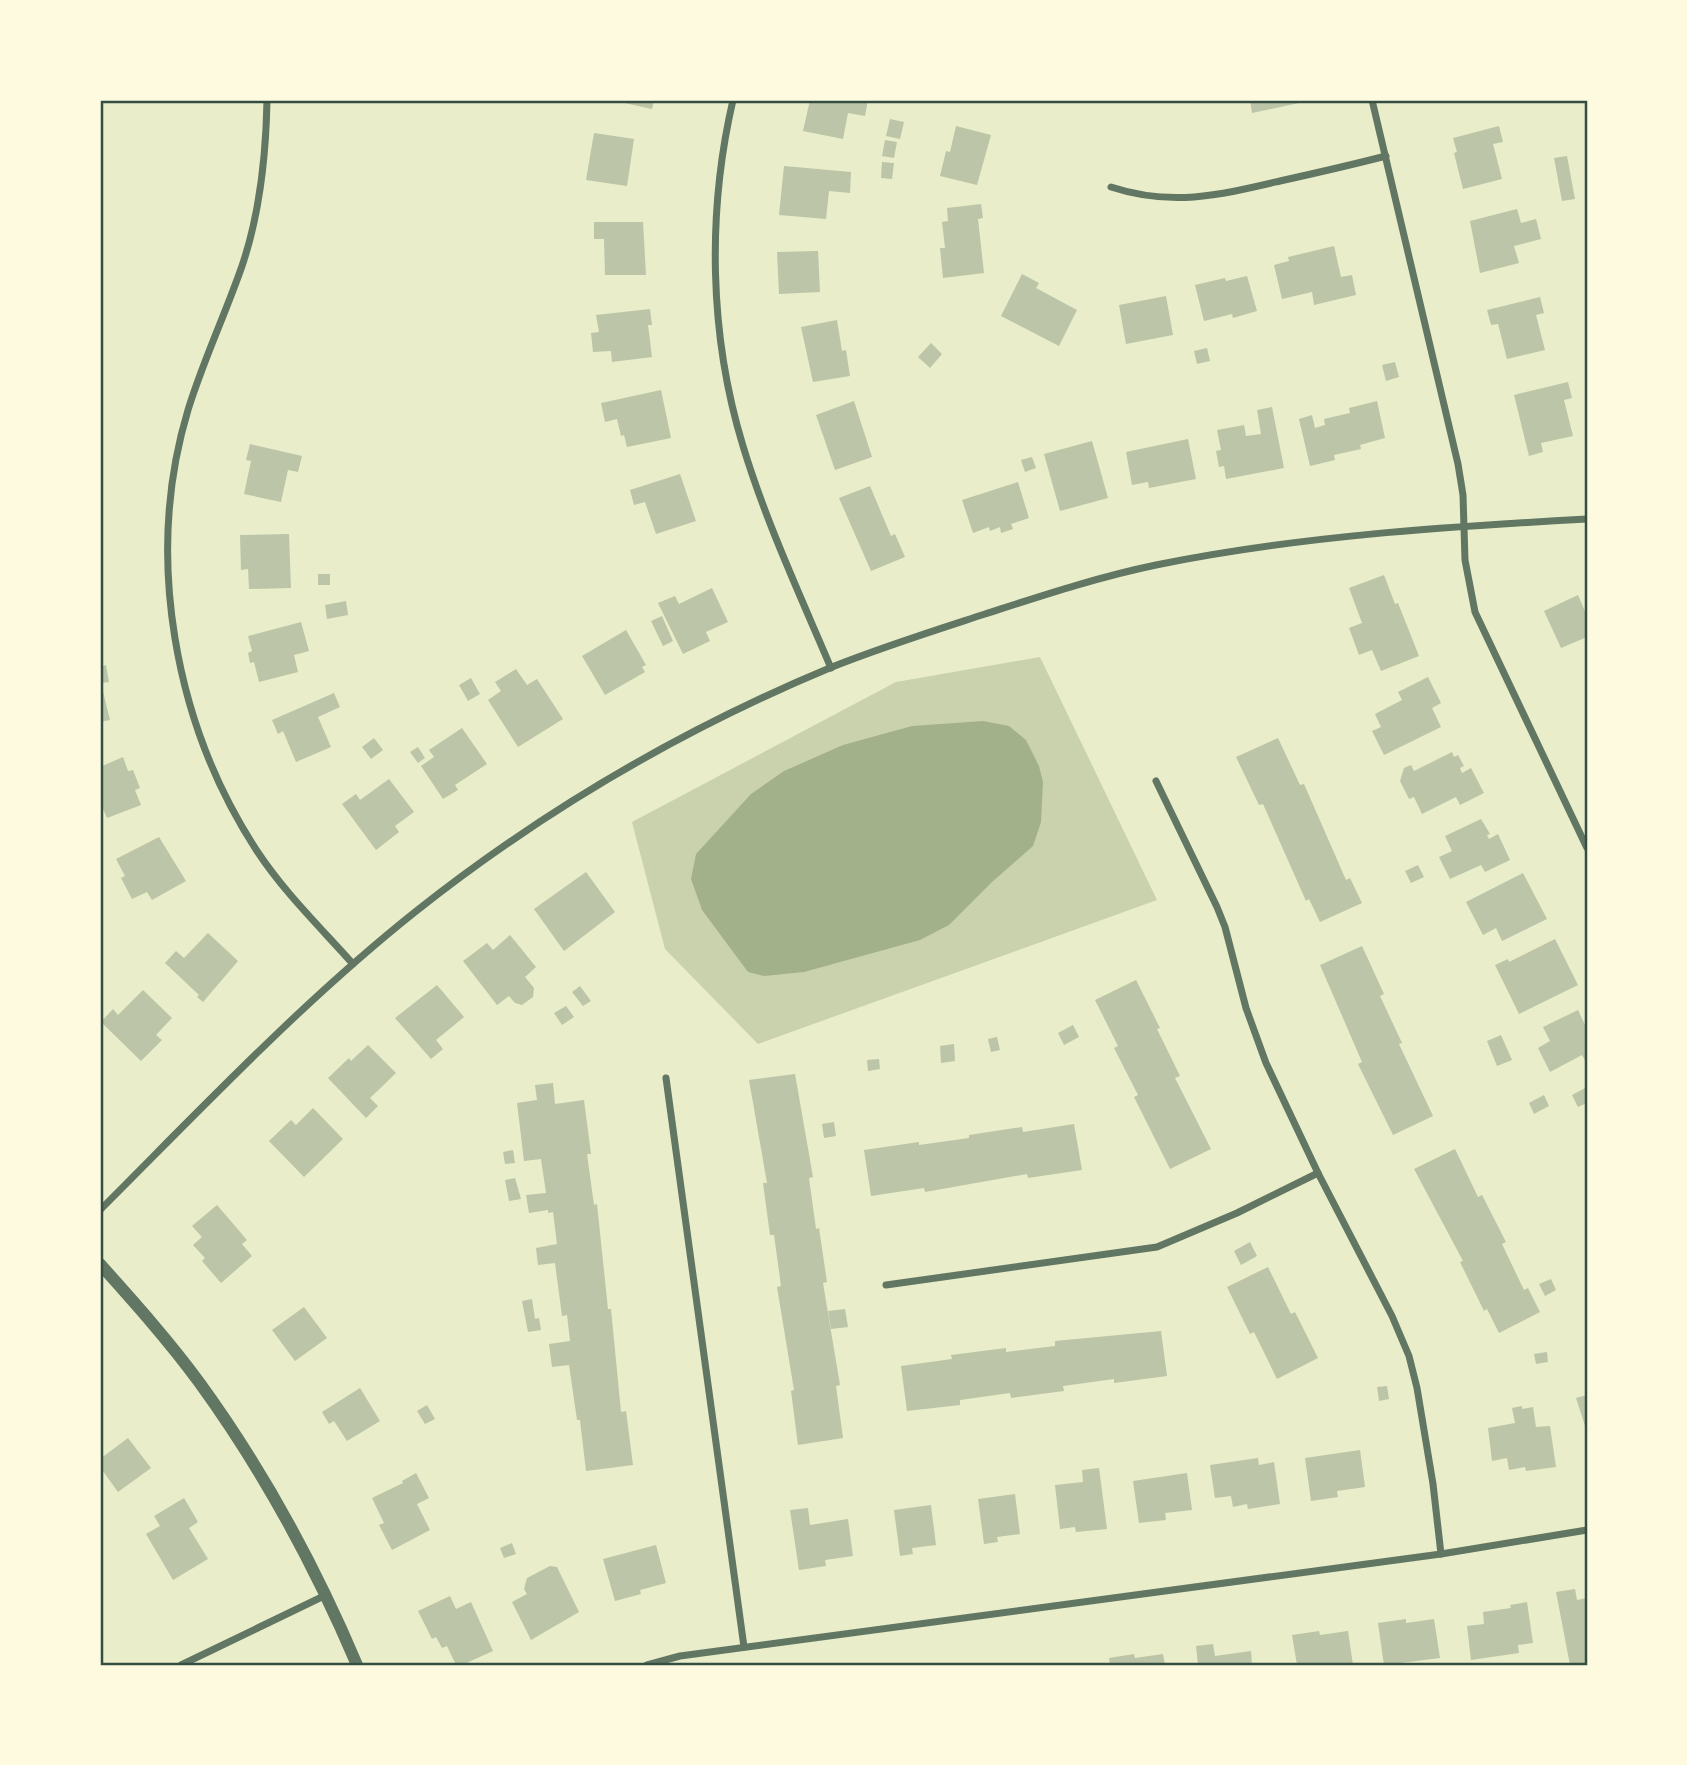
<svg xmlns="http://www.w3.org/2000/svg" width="1687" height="1765" font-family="Poppins,sans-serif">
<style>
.green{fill:#cad2ad}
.water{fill:#a3b18a}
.building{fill:#bcc5a7}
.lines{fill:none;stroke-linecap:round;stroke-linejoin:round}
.minor{stroke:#617663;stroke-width:7}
.tertiary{stroke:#617663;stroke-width:12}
.neatline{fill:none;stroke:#344e41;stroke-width:2.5}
</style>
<rect width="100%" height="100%" fill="#e9edc9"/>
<path class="green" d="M1040,657l117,243 -399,144 -93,-95 -33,-127 264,-140z"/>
<path class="water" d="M983,721l26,5 17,14 13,26 4,16 -2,40 -8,24 -41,36 -43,43 -29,15 -116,32 -40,4 -16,-4 -46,-62 -11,-31 5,-25 55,-60 33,-23 59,-26 69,-19z"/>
<g class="building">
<path d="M611,100h43l-2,9z"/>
<path d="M810,100h58l-3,16 -17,-3 -5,26 -40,-8z"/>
<path d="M1250,100h58v1l-56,12z"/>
<path d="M890,119l14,3 -4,17 -14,-3z"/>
<path d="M956,126l35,9 -14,50 -37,-9 6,-25 4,1z"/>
<path d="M1499,126l4,16 -10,2 9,35 -39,10 -9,-36 3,-1 -4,-14z"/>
<path d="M594,133l40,6 -7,47 -41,-6z"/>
<path d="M885,140l12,2 -3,16 -12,-2z"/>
<path d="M1567,156l8,43 -13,2 -8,-43z"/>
<path d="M882,162l12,1 -2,16 -11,-1z"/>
<path d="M784,166l67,6 -1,21 -21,-2 -3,28 -47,-4z"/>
<path d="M981,204l2,14 -5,1 6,54 -41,5 -3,-30h5l-3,-26 6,-1 -1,-13z"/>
<path d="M1517,209l4,14 15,-4 5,20 -27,7 5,17 -39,10 -10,-52z"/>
<path d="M594,222h49l3,53h-41l-1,-36h-10z"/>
<path d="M1334,246l7,31 11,-2 4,20 -42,10 -2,-13 -30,7 -8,-34 15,-4 -1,-4z"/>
<path d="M818,251l2,41 -41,2 -2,-42z"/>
<path d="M1022,274l17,9 -3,5 41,22 -18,36 -58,-30z"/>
<path d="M1247,276l10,35 -24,7 -1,-4 -28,7 -9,-36 30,-7 1,3z"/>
<path d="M1166,296l7,39 -47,9 -7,-39z"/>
<path d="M1540,297l4,16 -8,2 9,35 -38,9 -9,-35 -7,1 -4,-15z"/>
<path d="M650,309l2,16h-4l4,32 -40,5 -1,-11 -18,1 -2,-19 8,-1 -3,-17z"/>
<path d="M837,320l5,31 4,-1 4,26 -37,6 -12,-55z"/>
<path d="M931,343l11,11 -12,14 -12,-11z"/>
<path d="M1207,348l3,13 -13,3 -3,-13z"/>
<path d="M1395,362l4,15 -13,4 -4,-16z"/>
<path d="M1568,382l4,16 -8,2 9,36 -32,7 2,9 -14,4 -15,-61z"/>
<path d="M661,390l10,48 -44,9 -3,-12 -3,1 -4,-17 -12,3 -4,-19z"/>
<path d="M854,401l18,56 -37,13 -19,-55z"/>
<path d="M1377,401l8,37 -25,7 1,4 -27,6 1,5 -25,6 -11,-47 13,-4 3,13 10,-3 -1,-6 26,-6 -1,-5z"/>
<path d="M1272,407l12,61 -58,11 -2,-13 -5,1 -3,-16 5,-1 -4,-20 27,-5 2,11 15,-2 -4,-24z"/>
<path d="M1188,439l8,40 -47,9 -1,-6 -16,3 -6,-33z"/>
<path d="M1092,441l16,57 -48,13 -16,-57z"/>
<path d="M250,444l52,12 -4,16 -10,-2 -7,32 -37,-8 7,-33 -5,-1z"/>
<path d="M1032,457l4,11 -11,4 -4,-12z"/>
<path d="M680,474l16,47 -40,13 -11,-32 -11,3 -4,-15z"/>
<path d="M1018,482l11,36 -18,6 2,5 -12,4 -1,-6 -10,4 -1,-4 -16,6 -11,-33z"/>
<path d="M870,486l21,50 4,-2 10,23 -34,14 -32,-73z"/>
<path d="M289,534l2,54 -42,1 -1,-20 -7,1 -1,-35z"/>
<rect x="318" y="574" width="12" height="11"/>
<path d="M1384,575l11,29 3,-1 21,53 -38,15 -9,-21 -13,5 -10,-27 13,-5 -13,-35z"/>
<path d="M712,588l16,34 -22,10 4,9 -27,13 -25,-51 17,-7 4,8z"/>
<path d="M1578,595l9,21v21l-26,11 -17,-37z"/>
<path d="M346,601l2,14 -21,4 -2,-14z"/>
<path d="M662,616l11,25 -10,5 -12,-25z"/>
<path d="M301,622l8,29 -15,4 4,17 -39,10 -5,-20 -4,1 -2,-10 4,-2 -4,-15z"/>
<path d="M626,630l20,35 -4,2 3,5 -40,23 -23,-39z"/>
<path d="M106,665l3,17 -8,1 9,37 -10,2v-55z"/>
<path d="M516,669l11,16 10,-6 26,40 -45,28 -30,-47 13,-9 -6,-9z"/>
<path d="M1428,677l13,26 -9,5 9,19 -57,28 -12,-24 9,-4 -6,-13 27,-14 -4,-8z"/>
<path d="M471,678l9,16 -12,7 -9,-16z"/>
<path d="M334,693l6,14 -22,10 13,30 -35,15 -13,-31 -5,3 -6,-14z"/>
<path d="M462,728l25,36 -32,21 3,5 -15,9 -22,-33 13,-9 -5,-7z"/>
<path d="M374,738l9,12 -12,9 -9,-12z"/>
<path d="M1278,738l22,47 4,-1 42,96 4,-2 12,25 -42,19 -11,-23 -3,2 -43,-97 -4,1 -23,-48z"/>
<path d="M418,747l7,11 -7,5 -8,-11z"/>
<path d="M1452,752l2,5 4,-2 6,11 -4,2 2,5 9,-5 13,25 -24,12 -4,-8 -34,17 -8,-17 -5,2 -9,-18 4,-13 7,-3 3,6z"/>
<path d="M123,757l5,14 5,-1 7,18 -5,2 6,15 -34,13 -6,-14h-1v-37z"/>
<path d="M389,779l25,33 -19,14 4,6 -23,18 -34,-46 14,-10 4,6z"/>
<path d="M1481,819l9,15 -3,1 2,4 9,-5 12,26 -25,12 -4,-7 -31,14 -11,-22 13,-6 -7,-15z"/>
<path d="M159,837l27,44 -34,19 -5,-8 -15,7 -11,-21 4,-2 -9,-17z"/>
<path d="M1418,865l6,12 -13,6 -6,-12z"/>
<path d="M586,872l29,40 -51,39 -30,-42z"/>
<path d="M1523,873l24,46 -45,22 -6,-13 -13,7 -17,-33z"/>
<path d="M208,933l30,28 -35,41 -6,-5 2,-2 -34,-32 11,-12 8,7z"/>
<path d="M510,935l26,32 -11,10 9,11 -1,9 -11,8 -7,-2 -6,-7 -12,9 -34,-44 24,-18 6,7z"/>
<path d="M1555,939l23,46 -59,29 -24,-49 13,-6 1,3z"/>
<path d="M1362,946l22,48 -4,2 22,47 -3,1 34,72 -40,19 -35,-71 4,-2 -42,-97z"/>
<path d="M1136,980l24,48 -3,1 23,47 -5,2 36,71 -41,20 -36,-72 4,-2 -24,-47 4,-2 -23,-46z"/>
<path d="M437,985l27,32 -28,23 7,9 -12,10 -36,-41z"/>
<path d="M580,986l11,15 -8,5 -11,-14z"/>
<path d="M143,990l29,28 -16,17 6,5 -21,21 -40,-39 12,-13 5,6z"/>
<path d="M566,1006l8,11 -12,8 -8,-12z"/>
<path d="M1578,1010l9,19v35l-5,-9 -32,17 -12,-24 12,-7 -7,-14z"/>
<path d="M1073,1025l6,12 -15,8 -6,-12z"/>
<path d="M1501,1035l11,25 -15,6 -10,-25z"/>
<path d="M997,1037l3,13 -9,2 -3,-13z"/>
<path d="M954,1044l1,17 -14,2 -1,-17z"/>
<path d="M368,1045l28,28 -26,25 8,8 -12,12 -38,-40 21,-20 2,3z"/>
<path d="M879,1059l1,10 -12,2 -1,-11z"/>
<path d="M795,1074l18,103 -4,1 7,51 3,-1 8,54 -4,1 17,102 -4,1 7,52 -45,7 -7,-54 3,-1 -17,-103 4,-1 -7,-51h-4l-7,-52h4l-18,-103z"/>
<path d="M553,1083l2,21 29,-4 7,54h-4l7,51 3,-1 11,105h3l10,103 5,-1 7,54 -47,6 -6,-51h-3l-8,-55 -17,2 -3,-23 21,-3 -3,-26 -5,1 -7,-53 -17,2 -2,-17 21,-4 -4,-32 -5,1v-3l-19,3 -3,-18 20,-2 -5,-34 -17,2 -7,-58 20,-3 -2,-15z"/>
<path d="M1587,1087v16l-9,4 -6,-12z"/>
<path d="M1544,1095l5,11 -15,8 -5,-11z"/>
<path d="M313,1108l30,31 -39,38 -35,-36 22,-21 5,5z"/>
<path d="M834,1122l2,14 -12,2 -2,-14z"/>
<path d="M1074,1124l8,46 -54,8 -1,-4 -102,18 -1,-4 -53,8 -7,-46 55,-8v3l50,-7v-3l53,-8 1,5z"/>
<path d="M1455,1149l23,48 4,-2 24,47 -4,2 22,46 4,-2 12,24 -41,21 -12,-24 -3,2 -24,-49 3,-1 -49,-92z"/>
<path d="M513,1150l2,13 -10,1 -2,-12z"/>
<path d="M515,1178l6,21 -12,2 -4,-21z"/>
<path d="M217,1205l30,35 -5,4 10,12 -31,27 -19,-22 3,-3 -12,-13 9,-8 -10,-11z"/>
<path d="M1250,1242l7,14 -16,9 -7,-14z"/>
<path d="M1268,1267l23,47 4,-2 23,46 -41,21 -23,-47 -4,2 -23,-47z"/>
<path d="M1551,1279l5,11 -11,6 -6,-12z"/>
<path d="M532,1299l3,20 4,-1 2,12 -13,2 -6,-31z"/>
<path d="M304,1307l23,31 -32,23 -23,-31z"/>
<path d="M845,1309l3,18 -17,2 -3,-18z"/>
<path d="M1161,1331l6,45 -53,7v-4l-51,7 1,5 -53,7 -1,-5 -50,7v5l-53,6 -6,-45 51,-7 -1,-4 55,-7v4l49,-6v-5z"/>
<path d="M1547,1352l1,10 -12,2 -2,-10z"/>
<path d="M1387,1386l2,13 -10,2 -2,-14z"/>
<path d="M360,1388l20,33 -33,20 -13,-20 -5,3 -7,-12z"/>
<path d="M1587,1395v37l-11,-34z"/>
<path d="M427,1405l8,14 -10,5 -8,-13z"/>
<path d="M1522,1406v3l11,-2 3,20 14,-1 6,41 -30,4 -1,-4 -16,3 -2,-12 -15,3 -4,-33 27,-5 -3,-15z"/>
<path d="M128,1438l23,30 -33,24 -18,-25v-8z"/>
<path d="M1360,1450l5,37 -28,4 1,6 -27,4 -6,-43z"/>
<path d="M1258,1458l1,7 15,-3 6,42 -32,5 -1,-5 -14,3 -2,-11 -16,2 -5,-33z"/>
<path d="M1099,1468l8,61 -31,3 -1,-5 -15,2 -5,-44 28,-3 -1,-12z"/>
<path d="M416,1473l13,25 -12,6 13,26 -38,20 -13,-25 5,-2 -12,-25 31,-15 -1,-2z"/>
<path d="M1187,1473l5,37 -27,3 1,7 -27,3 -6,-42z"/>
<path d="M1015,1494l5,40 -23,3 1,5 -14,2 -6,-45z"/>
<path d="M184,1498l14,24 -9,6 19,31 -35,21 -27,-46 14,-8 -6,-10z"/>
<path d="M931,1505l5,40 -24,3 1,6 -13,2 -6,-46z"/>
<path d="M808,1508l2,17 38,-6 5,37 -28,4 1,6 -27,4 -9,-60z"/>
<path d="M512,1543l4,11 -12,4 -4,-10z"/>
<path d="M656,1545l10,38 -26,7 1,4 -26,7 -12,-42z"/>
<path d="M550,1566l7,1 22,45 -48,28 -19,-38 15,-8 -3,-5 3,-11z"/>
<path d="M1575,1589l2,11 10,-2v65l-17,2 -14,-73z"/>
<path d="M450,1596l6,13 15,-7 22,49 -31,14h-6l-9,-19 -5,2 -6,-11 -4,2 -14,-28z"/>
<path d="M1527,1602l6,41 -15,2 1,8 -48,7 -4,-34 17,-2 -1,-12 28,-4 -1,-3z"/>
<path d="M1406,1619v4l28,-4 6,39 -56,7 -6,-42z"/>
<path d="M1319,1631l1,4 28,-4 5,34h-56l-5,-30z"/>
<path d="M1213,1644l2,12 36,-5 1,14h-54l-2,-19z"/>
<path d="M1134,1654l1,4 28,-4 2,11h-55l-1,-7z"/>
</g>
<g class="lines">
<g class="minor">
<path d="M267,100c-1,56 -7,113 -25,166 -17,49 -39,95 -54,144 -44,146 -14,314 69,441 27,41 63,76 96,113"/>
<path d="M733,100c-26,112 -24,235 10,346 23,76 57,149 88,222"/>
<path d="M1372,100l86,364 5,31 2,65 10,52 112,236"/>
<path d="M1111,187c61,20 109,8 169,-6 36,-8 71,-16 106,-25"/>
<path d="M1156,781l61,126 8,20 21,81 20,55 52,110 74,143 17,40 8,32 16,96 8,70"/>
<path d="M666,1078l78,569"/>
<path d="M100,1210c102,-102 202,-208 315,-298 126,-100 268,-183 417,-245 50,-20 101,-36 153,-53 56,-18 113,-37 171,-49 142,-29 288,-38 431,-46"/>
<path d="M886,1285l271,-38 80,-34 81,-40"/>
<path d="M181,1665l145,-70"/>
<path d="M647,1665l33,-9 761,-102 146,-24"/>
</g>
<path class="tertiary" d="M100,1264c34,38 69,77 99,118 64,88 116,184 158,283"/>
</g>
<rect width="1687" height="1765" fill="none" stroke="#fefae0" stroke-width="203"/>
<rect x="102" y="102" width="1484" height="1562" class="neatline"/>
</svg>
